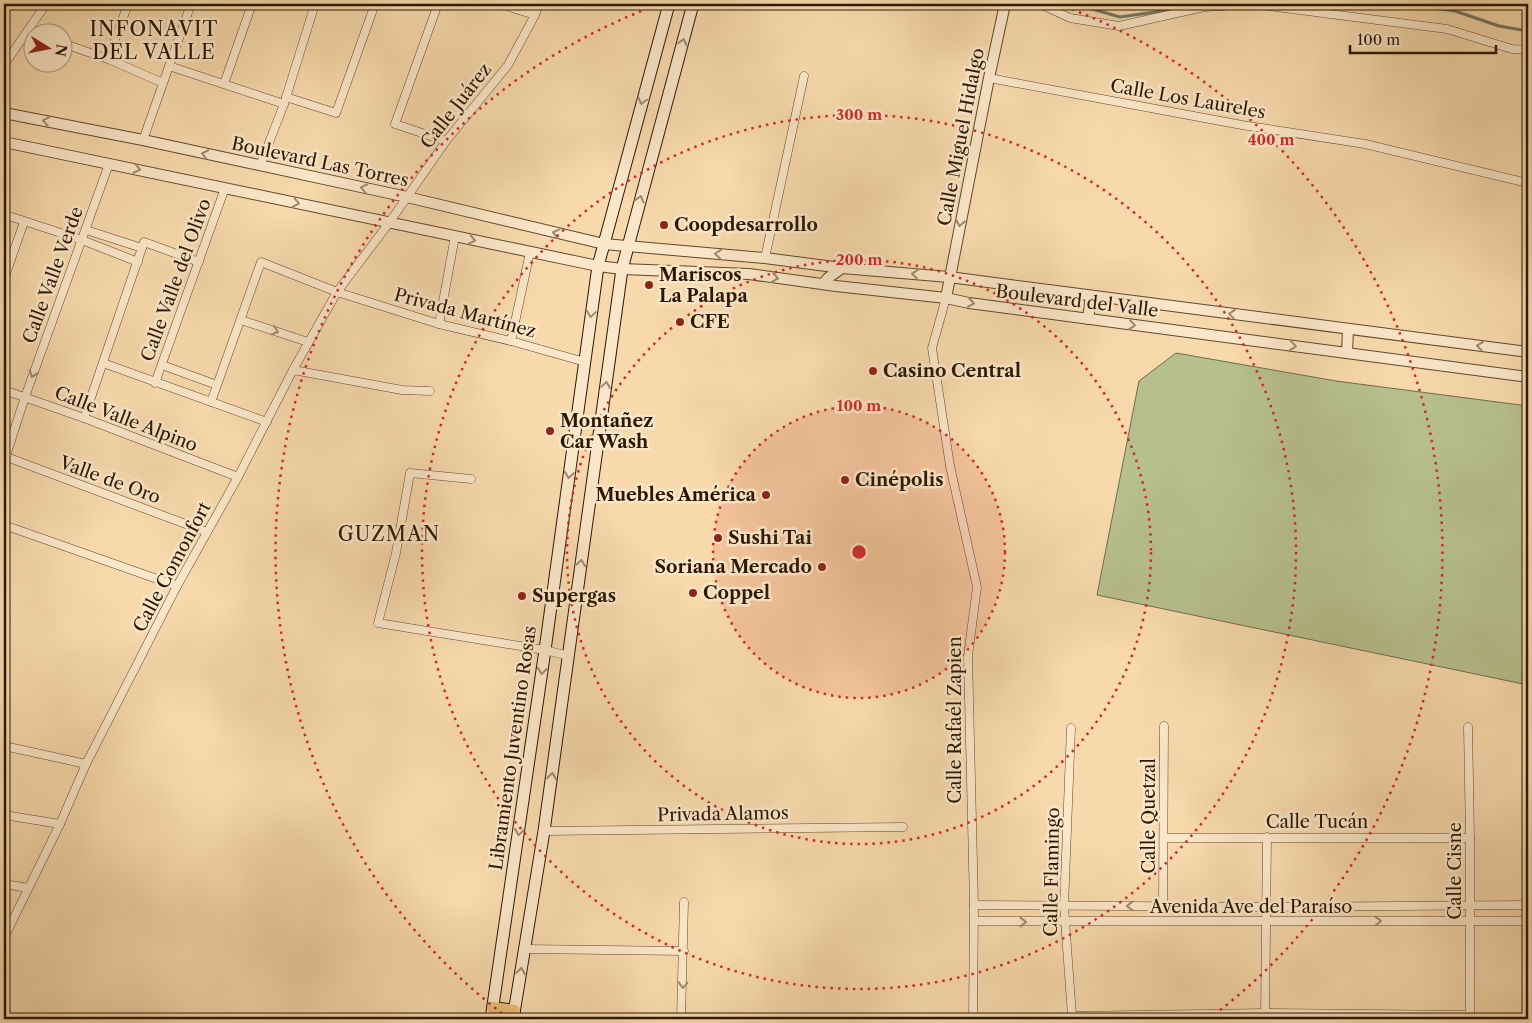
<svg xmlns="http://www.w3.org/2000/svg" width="1532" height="1023" font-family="'Libre Caslon Text',serif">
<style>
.green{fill:#b6c08e;stroke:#716c48}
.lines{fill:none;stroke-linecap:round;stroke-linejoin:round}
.stream{stroke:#707968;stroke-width:3}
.minor-casing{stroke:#5f482c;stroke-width:9}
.tertiary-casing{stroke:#5f482c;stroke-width:12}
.secondary-casing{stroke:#2c1802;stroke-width:13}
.primary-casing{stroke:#2c1802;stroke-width:14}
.minor{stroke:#fae6c8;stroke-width:8}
.tertiary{stroke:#fae6c8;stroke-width:10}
.secondary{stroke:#fae6c8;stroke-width:11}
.primary{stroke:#ecbc76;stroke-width:12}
.oneway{stroke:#9d896f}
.ring{fill:none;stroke:#d62828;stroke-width:2.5;stroke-dasharray:2.5 5}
.poi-dot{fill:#8f2418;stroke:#fae6c8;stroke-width:2}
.labels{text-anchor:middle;stroke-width:5;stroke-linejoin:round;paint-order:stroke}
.street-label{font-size:18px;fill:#2c1802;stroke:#fae6c8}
.poi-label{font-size:18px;font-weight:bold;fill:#2c1802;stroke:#fae6c8;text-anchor:start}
.quarter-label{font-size:20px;letter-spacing:1px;fill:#2c1802;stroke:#fae6c8}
.centre{fill:#d62828;stroke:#fae6c8;stroke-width:2.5}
.ring-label{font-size:15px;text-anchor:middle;font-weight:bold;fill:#d62828;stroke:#fae6c8;stroke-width:5;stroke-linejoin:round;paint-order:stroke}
</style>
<rect width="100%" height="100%" fill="#f7d9ab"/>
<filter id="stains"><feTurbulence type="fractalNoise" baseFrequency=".004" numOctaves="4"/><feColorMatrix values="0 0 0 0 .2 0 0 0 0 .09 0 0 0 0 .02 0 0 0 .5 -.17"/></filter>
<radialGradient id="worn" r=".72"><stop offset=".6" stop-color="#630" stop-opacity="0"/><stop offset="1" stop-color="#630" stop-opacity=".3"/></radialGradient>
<path class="green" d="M1176,353l160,28 192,25v279l-431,-90 42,-214z"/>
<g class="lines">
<g class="stream">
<path d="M1079,4l6,3 35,10 42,-6 32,-7"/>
<path d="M1405,4l50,7 44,15 29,5"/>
</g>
<defs>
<g id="minor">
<path d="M438,4l-43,120 51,17"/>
<path d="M500,4l35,11"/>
<path d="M1040,4l30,14 49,8 85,-19 48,-3"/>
<path d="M1253,4l194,25 65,20 16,1"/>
<path d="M62,43l46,16 55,24"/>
<path d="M108,59l20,-55"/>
<path d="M4,65l42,-61"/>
<path d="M169,66l115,38"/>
<path d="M989,78l253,47 123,19 163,39"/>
<path d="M224,84l28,-80"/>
<path d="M286,97l50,16 39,-109"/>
<path d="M143,140l48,-136"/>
<path d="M260,166l24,-62 31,-100"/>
<path d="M12,217l70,23 56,22"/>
<path d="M86,230l56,18"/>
<path d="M765,258l39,-182"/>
<path d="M4,279l20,-57"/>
<path d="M946,298l-14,50 18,118 27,121 -9,69 6,249 -1,114"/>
<path d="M241,320l67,22"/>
<path d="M439,324l16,-88"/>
<path d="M511,341l19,-89"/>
<path d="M103,363l164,59"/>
<path d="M162,365l55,20"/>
<path d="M293,370l109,20 28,1"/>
<path d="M155,383l70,-195"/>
<path d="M4,390l80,28 154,59"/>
<path d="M211,402l50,-140 76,30 102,32 72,17 74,21"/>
<path d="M84,418l60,-176 55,20"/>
<path d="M4,456l203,76"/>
<path d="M4,462l21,-65 84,-233"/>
<path d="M471,479l-61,-6 -14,80 -18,70 167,27 24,6"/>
<path d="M4,525l173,61"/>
<path d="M1071,728l-7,178 8,110 193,-3 205,2v-177l-2,-111"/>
<path d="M4,746l82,18"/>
<path d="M4,815l56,9"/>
<path d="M544,831l359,-4"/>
<path d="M1164,838h306"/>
<path d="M4,884l24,4"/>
<path d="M974,905l292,2 262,-2"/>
<path d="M1163,906l1,-180"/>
<path d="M974,921h554"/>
<path d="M4,938l56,-114 26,-60 91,-178 61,-109 55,-107 44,-78 52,-69 57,-82 62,-76 27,-50 4,-11"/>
<path d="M525,949l159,2"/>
<path d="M681,1019l3,-117"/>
<path d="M1265,1019l2,-182"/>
</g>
<g id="tertiary">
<path d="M4,113l139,27 264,57 197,47 161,14 77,10 107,9 579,75"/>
<path d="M4,142l594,124 24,3 127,5 87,12 110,12 23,5 559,74"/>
<path d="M823,284l5,-6 14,-10"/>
<path d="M946,298l43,-220 16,-74"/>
<path d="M1088,319l3,-23"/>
<path d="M1347,353l1,-24"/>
</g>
<g id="secondary">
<path d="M491,1019l54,-369 53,-384 71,-262"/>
<path d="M513,1019l31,-188 78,-562 71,-265"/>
</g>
<path id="primary" d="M493,1008l21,3"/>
</defs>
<use href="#minor" class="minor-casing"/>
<use href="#tertiary" class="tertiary-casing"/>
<use href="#secondary" class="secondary-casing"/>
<use href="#primary" class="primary-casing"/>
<use href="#minor" class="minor"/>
<use href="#tertiary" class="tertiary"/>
<use href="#secondary" class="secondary"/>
<use href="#primary" class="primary"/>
</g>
<defs><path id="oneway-chevron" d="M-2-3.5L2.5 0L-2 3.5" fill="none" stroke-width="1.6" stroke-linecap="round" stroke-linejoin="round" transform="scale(1.25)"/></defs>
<g class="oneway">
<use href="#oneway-chevron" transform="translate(683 42) rotate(-75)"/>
<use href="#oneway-chevron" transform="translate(642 101) rotate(105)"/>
<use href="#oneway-chevron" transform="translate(46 121) rotate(-169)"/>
<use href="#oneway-chevron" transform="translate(205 154) rotate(-168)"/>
<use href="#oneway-chevron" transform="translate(137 169) rotate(12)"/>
<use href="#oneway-chevron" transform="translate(364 188) rotate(-168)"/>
<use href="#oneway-chevron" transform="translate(640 199) rotate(-75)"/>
<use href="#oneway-chevron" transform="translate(296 203) rotate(12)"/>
<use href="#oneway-chevron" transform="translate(960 223) rotate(101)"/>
<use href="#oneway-chevron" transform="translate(556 233) rotate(-166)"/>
<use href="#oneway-chevron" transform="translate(472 240) rotate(12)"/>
<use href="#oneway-chevron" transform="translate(718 254) rotate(-175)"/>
<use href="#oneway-chevron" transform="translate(915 274) rotate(-175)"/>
<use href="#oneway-chevron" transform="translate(775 278) rotate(8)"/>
<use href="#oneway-chevron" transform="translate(971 303) rotate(9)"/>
<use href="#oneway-chevron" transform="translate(591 314) rotate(98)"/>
<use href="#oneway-chevron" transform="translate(1232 314) rotate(-173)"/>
<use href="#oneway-chevron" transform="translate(1132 325) rotate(7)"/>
<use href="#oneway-chevron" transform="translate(275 331) rotate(19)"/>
<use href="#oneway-chevron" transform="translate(1293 346) rotate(7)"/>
<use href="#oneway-chevron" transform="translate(1480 346) rotate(-173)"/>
<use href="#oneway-chevron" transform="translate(33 374) rotate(110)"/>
<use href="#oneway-chevron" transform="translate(606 385) rotate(-82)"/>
<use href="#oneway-chevron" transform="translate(569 475) rotate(98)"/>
<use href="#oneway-chevron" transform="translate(581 563) rotate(-82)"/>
<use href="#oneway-chevron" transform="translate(542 671) rotate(98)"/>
<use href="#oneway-chevron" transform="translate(552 776) rotate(-82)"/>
<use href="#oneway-chevron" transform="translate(519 832) rotate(98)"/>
<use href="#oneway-chevron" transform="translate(1130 906) rotate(180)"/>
<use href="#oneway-chevron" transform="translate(1378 921) rotate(-1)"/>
<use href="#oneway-chevron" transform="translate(1023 922)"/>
<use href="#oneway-chevron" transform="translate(521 971) rotate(-81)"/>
<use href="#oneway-chevron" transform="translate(683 985) rotate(92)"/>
</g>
<circle cx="859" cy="552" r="146" fill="#d62828" fill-opacity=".12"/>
<g class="ring">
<circle cx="859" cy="552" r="146"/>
<circle cx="859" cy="552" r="292"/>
<circle cx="859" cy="552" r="437"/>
<path d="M508 1018A583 583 0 0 1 660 4M1058 4A583 583 0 0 1 1210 1018"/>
</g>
<g class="poi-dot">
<circle cx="664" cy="225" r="5"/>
<circle cx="649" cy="285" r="5"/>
<circle cx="680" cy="322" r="5"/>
<circle cx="873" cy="371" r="5"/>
<circle cx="550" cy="431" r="5"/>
<circle cx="845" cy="480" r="5"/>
<circle cx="766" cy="495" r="5"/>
<circle cx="718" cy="538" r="5"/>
<circle cx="822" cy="567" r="5"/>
<circle cx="693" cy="593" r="5"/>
<circle cx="522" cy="596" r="5"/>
</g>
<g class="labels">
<g class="street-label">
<text transform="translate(1188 99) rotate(10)" y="6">Calle Los Laureles</text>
<text transform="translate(456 106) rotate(-52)" y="6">Calle Juárez</text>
<text transform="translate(961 137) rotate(-79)" y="6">Calle Miguel Hidalgo</text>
<text transform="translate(320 162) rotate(12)" y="6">Boulevard Las Torres</text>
<text transform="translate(53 275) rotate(-70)" y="6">Calle Valle Verde</text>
<text transform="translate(176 280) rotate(-70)" y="6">Calle Valle del Olivo</text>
<text transform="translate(1077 301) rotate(7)" y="6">Boulevard del Valle</text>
<text transform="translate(465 313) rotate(15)" y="6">Privada Martínez</text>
<text transform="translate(126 419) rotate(21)" y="6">Calle Valle Alpino</text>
<text transform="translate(110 480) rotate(20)" y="6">Valle de Oro</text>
<text transform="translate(172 567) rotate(-62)" y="6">Calle Comonfort</text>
<text transform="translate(955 720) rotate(-90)" y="6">Calle Rafaél Zapien</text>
<text transform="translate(513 748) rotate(-82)" y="6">Libramiento Juventino Rosas</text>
<text transform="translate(723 814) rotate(-1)" y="6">Privada Alamos</text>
<text transform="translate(1149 816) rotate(-90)" y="6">Calle Quetzal</text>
<text x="1317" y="828">Calle Tucán</text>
<text transform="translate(1455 871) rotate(-90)" y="6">Calle Cisne</text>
<text transform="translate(1052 872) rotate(-89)" y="6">Calle Flamingo</text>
<text x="1251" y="913">Avenida Ave del Paraíso</text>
</g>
<g class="poi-label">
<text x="674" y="231">Coopdesarrollo</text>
<text x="659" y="281">Mariscos<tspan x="659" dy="21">La Palapa</tspan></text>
<text x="690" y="328">CFE</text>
<text x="883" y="377">Casino Central</text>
<text x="560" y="427">Montañez<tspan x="560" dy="21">Car Wash</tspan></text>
<text x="855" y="486">Cinépolis</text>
<text x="756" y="501" text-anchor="end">Muebles América</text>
<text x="728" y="544">Sushi Tai</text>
<text x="812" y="573" text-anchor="end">Soriana Mercado</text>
<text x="703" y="599">Coppel</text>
<text x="532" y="602">Supergas</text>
</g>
<g class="quarter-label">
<text x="154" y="36">INFONAVIT<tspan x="154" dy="23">DEL VALLE</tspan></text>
<text x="389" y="541">GUZMAN</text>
</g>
</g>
<circle cx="859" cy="552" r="8" class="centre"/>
<g class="ring-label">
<text x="859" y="120">300 m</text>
<text x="1271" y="145">400 m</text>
<text x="859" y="265">200 m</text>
<text x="859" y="411">100 m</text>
</g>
<rect width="1532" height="1023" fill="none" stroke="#f7d9ab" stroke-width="20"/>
<rect x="5" y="5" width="1522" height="1013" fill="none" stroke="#2c1802" stroke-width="2.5"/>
<rect x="10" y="10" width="1512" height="1003" fill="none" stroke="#2c1802"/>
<g transform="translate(48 48) rotate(100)"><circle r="24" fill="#fae6c8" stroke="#a89479"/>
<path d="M0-4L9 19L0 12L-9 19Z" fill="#8f2418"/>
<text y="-8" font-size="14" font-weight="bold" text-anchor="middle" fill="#2c1802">N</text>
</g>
<path d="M1350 45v8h146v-8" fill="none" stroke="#2c1802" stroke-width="2.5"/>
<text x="1357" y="45" font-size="15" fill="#2c1802" stroke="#fae6c8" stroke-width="4" paint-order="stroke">100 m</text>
<rect width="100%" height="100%" filter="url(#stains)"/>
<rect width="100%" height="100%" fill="url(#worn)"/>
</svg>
